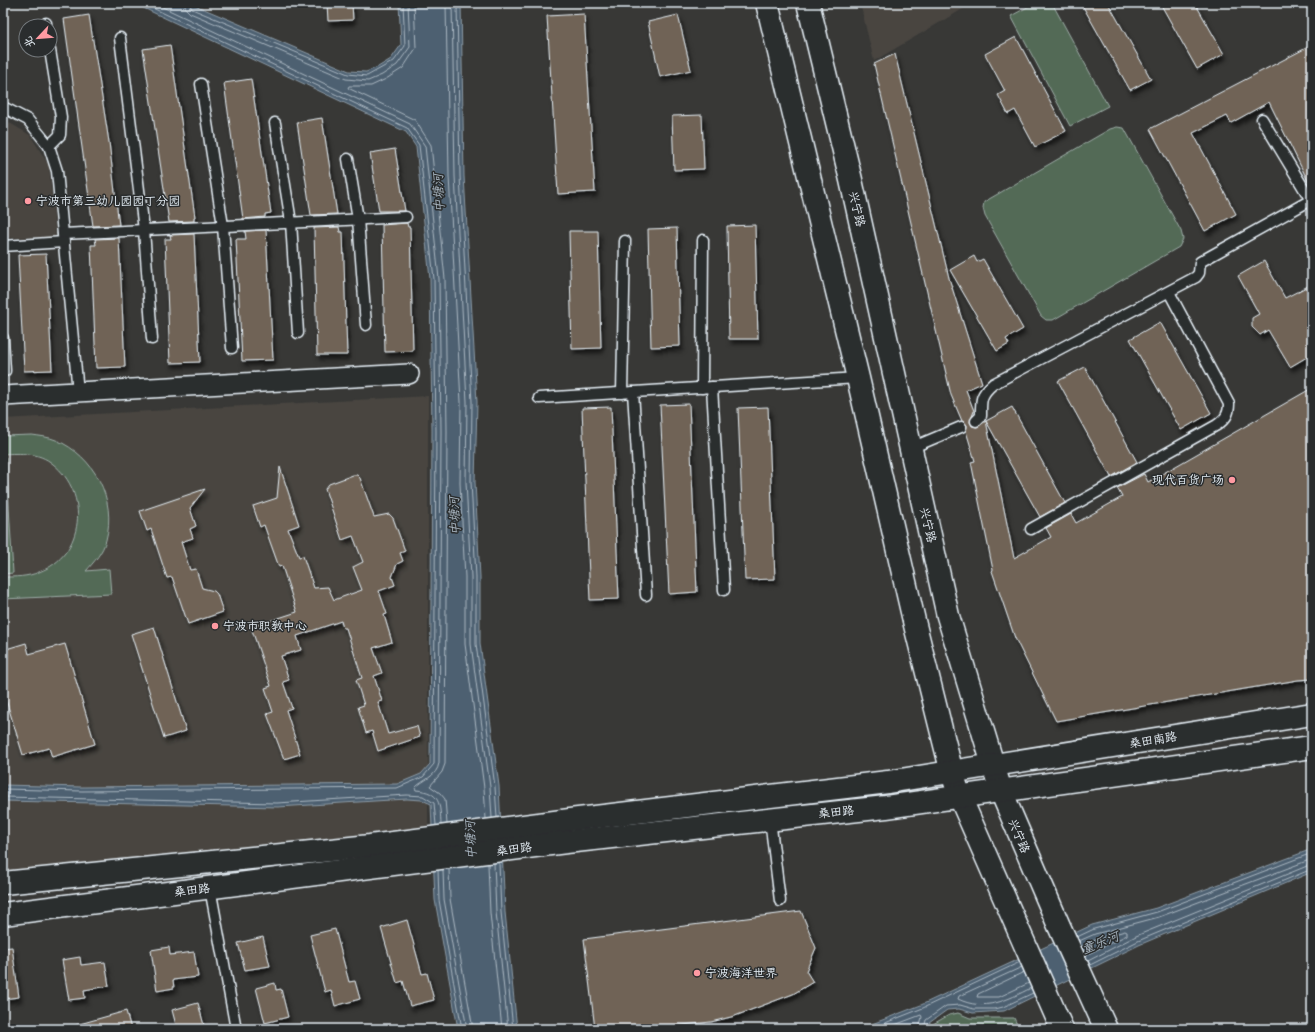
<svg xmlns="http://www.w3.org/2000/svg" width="1315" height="1032" font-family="'Comic Neue','LXGW WenKai TC',sans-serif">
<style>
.built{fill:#484540}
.green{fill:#536a57;stroke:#9eaea8}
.water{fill:#4e6171;stroke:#8c9ba7}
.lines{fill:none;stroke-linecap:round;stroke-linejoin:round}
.shore{stroke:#aab7c2;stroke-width:1}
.building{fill:#6f6456;stroke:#e8f1f8;filter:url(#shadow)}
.lane-casing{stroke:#e8f1f8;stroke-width:13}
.street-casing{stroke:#e8f1f8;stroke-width:22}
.secondary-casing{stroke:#e8f1f8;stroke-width:25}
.lane{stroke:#2a2d2e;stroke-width:10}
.street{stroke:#2a2d2e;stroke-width:19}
.secondary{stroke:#2a2d2e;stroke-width:22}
.poi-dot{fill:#ff9aa2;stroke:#2a2d2e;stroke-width:1.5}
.labels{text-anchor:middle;stroke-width:3;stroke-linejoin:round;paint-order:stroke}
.poi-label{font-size:12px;fill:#e8f1f8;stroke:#2a2d2e;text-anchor:start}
.street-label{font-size:12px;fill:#e8f1f8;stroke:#2a2d2e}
.water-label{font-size:13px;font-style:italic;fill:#aab7c2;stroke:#2a2d2e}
</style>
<defs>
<filter id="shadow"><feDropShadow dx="2.5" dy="4.5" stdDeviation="2" flood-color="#0009"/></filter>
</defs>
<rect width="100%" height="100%" fill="#383836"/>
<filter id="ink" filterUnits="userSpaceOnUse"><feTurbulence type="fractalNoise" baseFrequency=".025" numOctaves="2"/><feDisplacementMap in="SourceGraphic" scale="8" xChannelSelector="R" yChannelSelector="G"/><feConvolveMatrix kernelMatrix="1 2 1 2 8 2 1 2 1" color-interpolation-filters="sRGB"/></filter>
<g filter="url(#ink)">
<g class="built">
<path d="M860,3h113l-99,58z"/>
<path d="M3,119l27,16 19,30 7,72 -53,1z"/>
<path d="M428,396v436l-425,44v-457z"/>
</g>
<g class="green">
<path d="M1035,3h17l56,103 -38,20 -59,-110z"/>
<path d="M1117,127l7,1 57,103 2,8 -4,8 -126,73h-7l-5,-4 -56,-100 -2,-8 1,-6 126,-73z"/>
<path d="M32,435c7,1 17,2 24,5 38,16 61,59 50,100 -3,12 -12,22 -20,31l23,-2 2,25 -108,5v-22c12,0 25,0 36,-5 46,-17 51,-79 14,-108 -14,-12 -33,-11 -50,-10v-18z"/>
<path d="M3,457h3l7,116 -10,1z"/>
<path d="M958,1013l12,5h44l5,11h-87l1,-5 16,-9z"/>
</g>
<g class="water">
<path d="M133,3h57l159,68 17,1 12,-5 13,-8 10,-14 -2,-42h62l3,173 13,226 -2,80 5,95v66l19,143 6,126 12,117h-59l-23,-129 -4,-96 -9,-4 -15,-1 -129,8 -275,-6v-16l79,2 315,-3 24,-10 9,-10 2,-333 -2,-152 -14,-132 -10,-15z"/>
<path d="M1312,849v23l-173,73 -135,66 -31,2 -14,-4 -12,1 -18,13 -2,6h-68l62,-24 171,-80 64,-17z"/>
</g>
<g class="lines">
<g class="shore">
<path d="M154,3l256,121 15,22 14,133 2,152 -2,332c-2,14 -17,17 -24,25l1,2c25,2 24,14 25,35"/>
<path d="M184,3l2,6 4,4 156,66 22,2 14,-6 15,-10 13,-18 -2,-44"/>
<path d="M189,3l3,6 156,65 19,2 27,-15 11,-15 -2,-43"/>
<path d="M414,3l2,45 -13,20 -17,11 -15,7h-22l-1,2 67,32 16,25 14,134 2,152 -2,333 -3,8 -12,14 10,7 5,6 2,25"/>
<path d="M446,3l3,173 12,226 -1,81 5,94v67l19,144 2,31"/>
<path d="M452,3l3,173 12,226 -1,80 5,95v67l19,143 2,31"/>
<path d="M457,3l3,173 12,226 -1,80 5,95v67l19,143 2,30"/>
<path d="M3,789l79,2 315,-3 26,-11 11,-13 2,-333 -2,-152 -15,-134 -12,-17 -265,-125"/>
<path d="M3,797l274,6 130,-8 16,1 11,7 2,22"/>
<path d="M494,863l2,49 12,117"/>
<path d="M499,863l2,49 12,117"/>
<path d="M488,864l2,49 12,116"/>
<path d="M449,869l1,30 23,130"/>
<path d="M438,870l1,30 23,129"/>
<path d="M443,870l1,29 23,130"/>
<path d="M1077,937l17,-8 63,-17 155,-59"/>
<path d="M1079,941l16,-7 64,-17 153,-58"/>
<path d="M1082,947l15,-8 28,-8 2,1v3l-6,3 -35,17"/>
<path d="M1088,961l48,-25 176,-72"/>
<path d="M1090,965l48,-24 174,-72"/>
<path d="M1022,967l-63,29 -1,3c27,13 49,1 73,-11"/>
<path d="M1024,972l-46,22 -1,3h22l30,-14"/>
<path d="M870,1029l53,-21 97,-46"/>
<path d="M884,1029l37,-14 1,2 -3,12"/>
<path d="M924,1029l2,-9 20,-14 14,-1 14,4h21l8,-2 30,-14"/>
</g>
</g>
<g class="building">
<path d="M327,3h25l1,17 -25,1z"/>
<path d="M1081,3h27l43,76 -21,11z"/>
<path d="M1160,3h35l29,51 -27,15z"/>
<path d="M584,14l11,178 -37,2 -11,-178z"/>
<path d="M89,15l20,127 10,83 -26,1 -29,-207z"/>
<path d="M678,15l13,55 -31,7 -12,-55z"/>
<path d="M1016,37l50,94 -31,16 -20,-37 -7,4 -10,-19 7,-4 -20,-37z"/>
<path d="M170,45l25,172h-1v4l-25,1 -26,-173z"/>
<path d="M1312,45v144l-43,-87 -38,21 -4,-7 -34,17 43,81 -31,17 -55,-102z"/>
<path d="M895,54l54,224 33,105 -16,7 8,21 -4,11 2,4 5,1 9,-6 28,137 37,-21 -5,-9 25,-14 5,9 46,-26 -5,-9 27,-14 4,8 164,-94v291l-14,1 -242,41 -41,-83 -23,-67 1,-1 -22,-108 4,-1 -9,-30 1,-6 -5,-4 -11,-26 -77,-331z"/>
<path d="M251,79l20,134 -6,1v3l-22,2 -19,-136z"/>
<path d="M702,115l2,54 -30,1 -2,-54z"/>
<path d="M322,118l15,96 -26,1 -14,-93z"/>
<path d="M395,149l10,62h-26l-9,-58z"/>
<path d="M407,223l1,4h2l3,124 -28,1 -3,-127z"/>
<path d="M755,225l3,114h-29l-2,-113z"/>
<path d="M339,227l1,5h3l4,123h-30l-3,-127z"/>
<path d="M677,228l3,118 -29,1 -3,-118z"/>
<path d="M266,230l7,130 -31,1 -6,-122h10l-1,-8z"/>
<path d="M569,231h29l3,117 -29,1z"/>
<path d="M194,234l6,128 -30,1 -5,-124h6l-1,-4z"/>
<path d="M119,238l6,129 -29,1 -5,-123h5l-1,-6z"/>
<path d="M46,254l6,116 -28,1 -6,-116z"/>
<path d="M974,256l3,6 6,-3 40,70 -17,10 3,5 -12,7 -47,-81z"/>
<path d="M1264,261l21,37 27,-14v70l-22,13 -22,-37 -8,5 -8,-8v-9l7,-4 -21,-38z"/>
<path d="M1160,322l51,91 -30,17 -51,-91z"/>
<path d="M1085,367l52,95 -26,15 -53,-96z"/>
<path d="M689,404l8,188 -28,2 -9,-189z"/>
<path d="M611,407l8,192 -29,1 -8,-192z"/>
<path d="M768,407l7,172 -30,1 -7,-172z"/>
<path d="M1012,407l53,96 -25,14 -54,-96z"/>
<path d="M280,467l19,58 -11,4 11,28 4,-1 11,32 14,-1 6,13 28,-10 -9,-23 10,-5 -10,-26 -11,4 -17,-51 4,-5 24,-9h4l3,3 14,39 15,-3 4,4 12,33 -5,2 3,8 -6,3 -5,13 3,8 -16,6 8,23 -3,1 8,27 -19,6 9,25 -8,3 8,25 -4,1 10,32 29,-8 3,11 -42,14 -6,-20 -6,2 -8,-26 6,-2 -8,-25 6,-2 -16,-50h-3l-2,-7 -44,15 4,14 -20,6 8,24 -6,2 9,26 -6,2 14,44 -16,5 -17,-45 6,-2 -8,-24 6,-2 -20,-59 46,-15 -15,-46 -3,1 -15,-42 -4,2 -7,-21 24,-8z"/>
<path d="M205,489l-15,19 6,18 -6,3 3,9 -12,4 9,28 6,-1 6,19 12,3 3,3 6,18 -35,12 -16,-47 -5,1 -16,-49 -4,2 -7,-20z"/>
<path d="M154,627l32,104 -22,7 -33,-104z"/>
<path d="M26,643l3,11 36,-10 30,100 -43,13 -3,-9 -26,7 -20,-65v-40z"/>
<path d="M801,911l15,37 -10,23 7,11 -20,12 -58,22 -24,6 -65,7h-51l-11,-90z"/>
<path d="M407,920l15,54 5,-1 7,27 -24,6 -7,-25 -6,2 -16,-55z"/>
<path d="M335,929l14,53 6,-1 5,18 -25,7 -4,-16 -6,2 -15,-57z"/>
<path d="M263,937l7,29 -25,4 -7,-27z"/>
<path d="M12,947l7,50 -16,2v-51z"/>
<path d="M169,947l1,8 24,-3 4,25 -25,3 1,8 -17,3 -6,-41z"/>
<path d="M80,957l1,8 24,-3 4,24 -25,4 1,8 -16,2 -7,-40z"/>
<path d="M275,983l1,7 5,-1 7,28 -23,6 -9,-35z"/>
<path d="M198,1003l7,26h-28l-5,-19z"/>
<path d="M126,1011l5,18h-54l-1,-4z"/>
</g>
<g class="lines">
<defs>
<g id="lane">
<path d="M46,23v3"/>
<path d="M120,38l24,192 8,109"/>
<path d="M201,84l22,142 9,122"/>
<path d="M3,107l25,13 21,26 8,25 21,221"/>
<path d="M1262,119l50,83"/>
<path d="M275,123l16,99 7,111"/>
<path d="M49,146l11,-11 1,-18 -11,-67"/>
<path d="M348,159l10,60 8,106"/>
<path d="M63,234l343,-17"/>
<path d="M3,246l61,-4"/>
<path d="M3,338l2,33"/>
<path d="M712,387l12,203"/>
<path d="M702,388l1,-148"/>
<path d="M633,392l13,203"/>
<path d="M622,393l3,-152"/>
<path d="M539,398l319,-20"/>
<path d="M976,421l5,-5c0,-16 -1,-21 12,-32l203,-107 3,-4 1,-11 7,-4 104,-58"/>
<path d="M911,448l50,-21"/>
<path d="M1031,529l186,-104c8,-6 12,-10 12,-21l-60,-112"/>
<path d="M770,819l10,82"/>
<path d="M210,888l26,141"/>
</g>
<path id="street" d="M3,396l406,-22"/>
<g id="secondary">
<path d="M767,3l91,375 57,247 37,148 8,24 102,232"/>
<path d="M808,3l43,177 97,436 53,175 58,135 47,103"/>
<path d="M3,883l367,-37 200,-26 318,-38 424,-68"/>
<path d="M3,914l563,-72 320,-35 426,-60"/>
</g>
</defs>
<use href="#lane" class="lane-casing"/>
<use href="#street" class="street-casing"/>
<use href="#secondary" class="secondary-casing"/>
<use href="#lane" class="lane"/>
<use href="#street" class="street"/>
<use href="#secondary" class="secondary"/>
</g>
</g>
<g class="poi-dot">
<circle cx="28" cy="201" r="4"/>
<circle cx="1232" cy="480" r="4"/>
<circle cx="215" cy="626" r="4"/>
<circle cx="697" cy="973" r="4"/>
</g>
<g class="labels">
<g class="poi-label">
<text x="36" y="205">宁波市第三幼儿园园丁分园</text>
<text x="1224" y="484" text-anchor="end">现代百货广场</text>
<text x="223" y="630">宁波市职教中心</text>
<text x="705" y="977">宁波海洋世界</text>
</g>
<g class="street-label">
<text transform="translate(857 209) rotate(77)" y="4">兴宁路</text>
<text transform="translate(928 525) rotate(77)" y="4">兴宁路</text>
<text transform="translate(1153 740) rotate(-9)" y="4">桑田南路</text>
<text transform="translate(836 812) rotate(-6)" y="4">桑田路</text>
<text transform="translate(1019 836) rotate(67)" y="4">兴宁路</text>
<text transform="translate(514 849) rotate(-8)" y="4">桑田路</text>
<text transform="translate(192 890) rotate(-7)" y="4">桑田路</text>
</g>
<g class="water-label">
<text transform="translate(438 193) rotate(-93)" y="5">中塘河</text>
<text transform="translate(454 516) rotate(-93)" y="5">中塘河</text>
<text transform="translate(470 840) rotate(-93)" y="5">中塘河</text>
<text transform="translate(1100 942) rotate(-22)" y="5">童乐河</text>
</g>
</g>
<rect width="1315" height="1032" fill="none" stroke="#2a2d2e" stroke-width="16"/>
<rect x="8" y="8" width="1299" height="1016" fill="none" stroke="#e8f1f8" stroke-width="1.5" filter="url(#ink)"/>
<g transform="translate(38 38) rotate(244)"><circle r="19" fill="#2a2d2e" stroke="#767b7f"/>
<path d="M0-3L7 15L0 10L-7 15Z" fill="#ff9aa2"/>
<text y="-6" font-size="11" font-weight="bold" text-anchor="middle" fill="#e8f1f8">北</text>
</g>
</svg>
